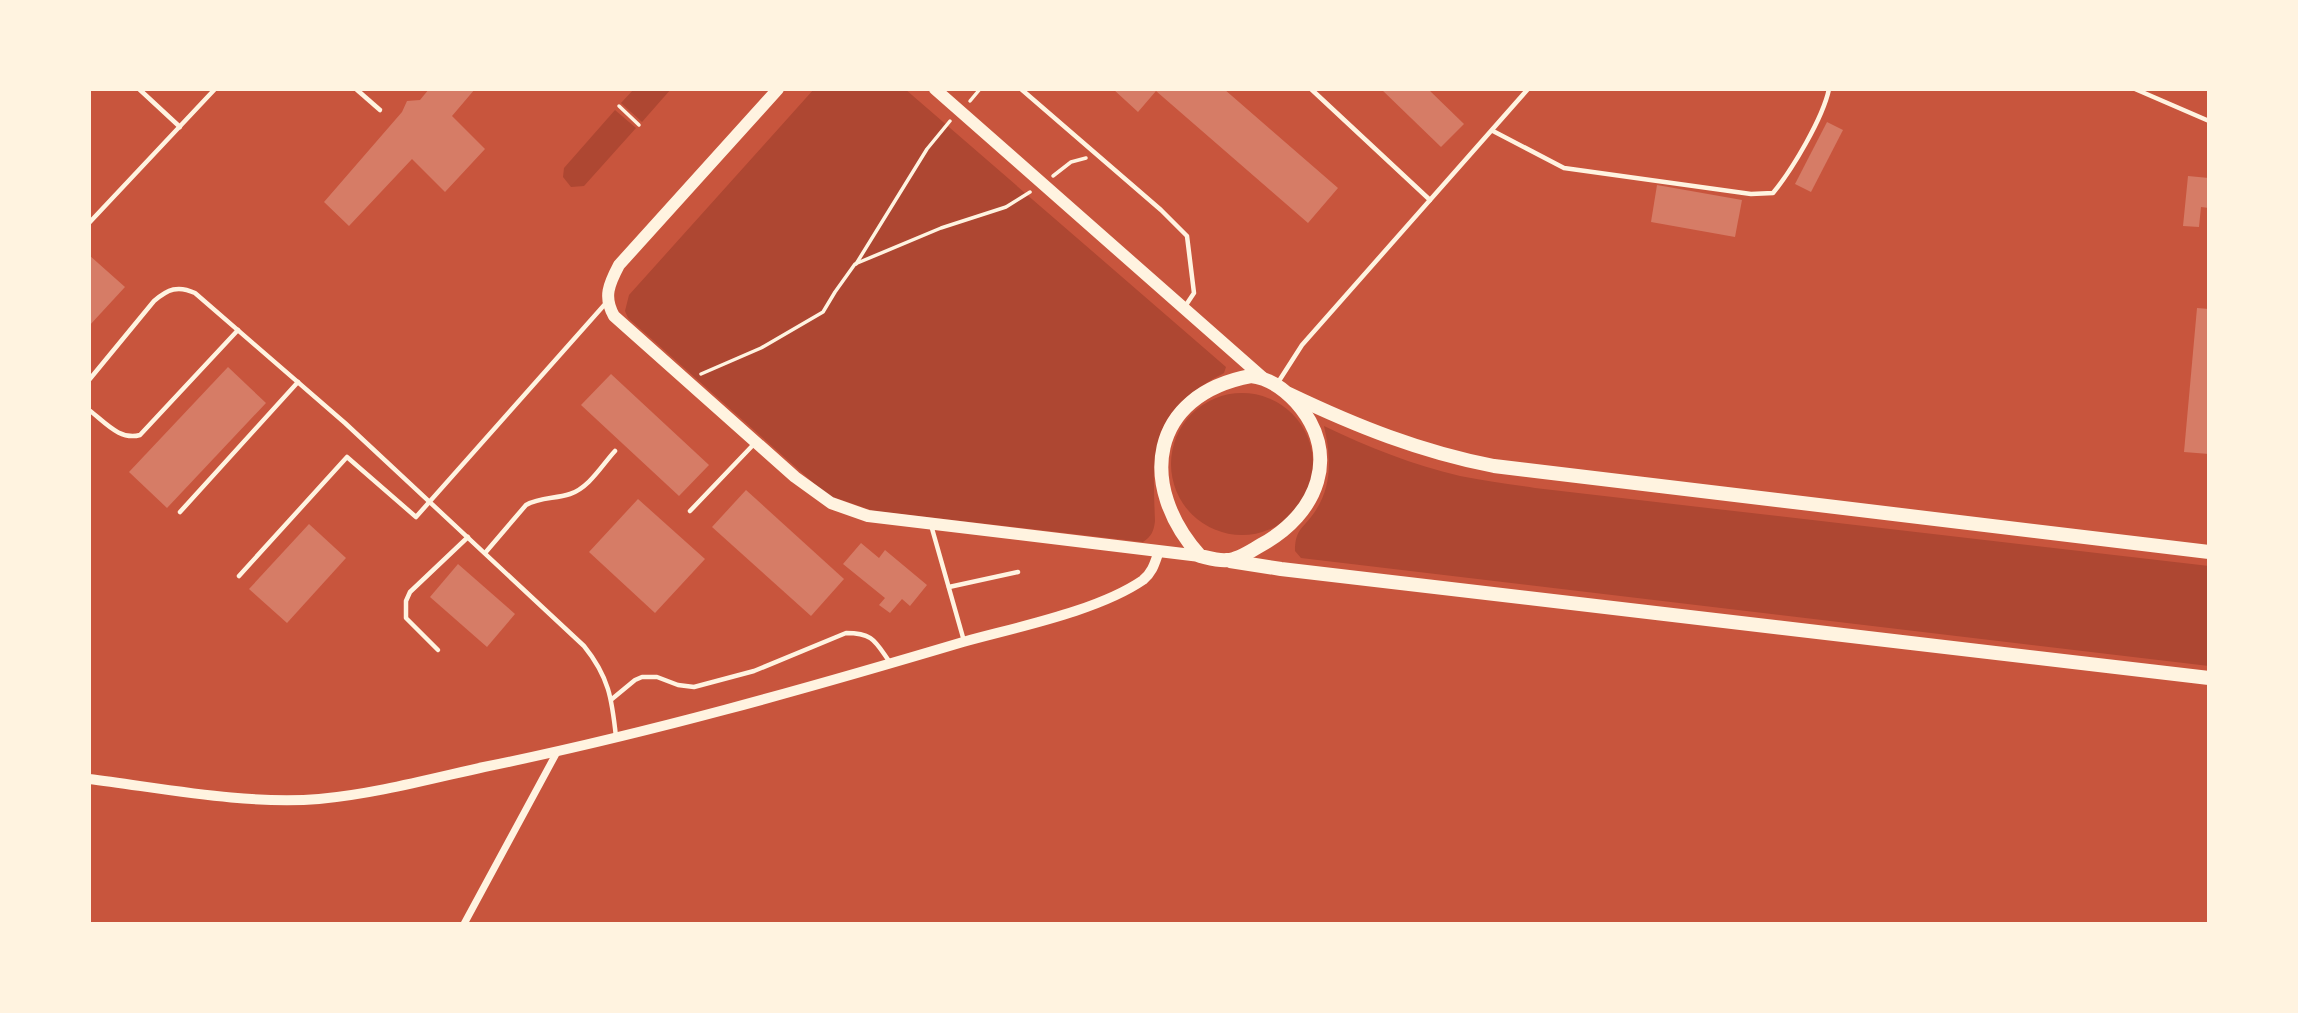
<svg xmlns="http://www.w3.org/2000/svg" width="2298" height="1013" font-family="'Alegreya Sans',sans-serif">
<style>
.green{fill:#ae4732}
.building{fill:#d67c66}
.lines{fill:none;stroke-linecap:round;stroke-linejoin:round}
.path{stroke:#fff3e0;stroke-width:3.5}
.service{stroke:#fff3e0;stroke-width:4.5}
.minor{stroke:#fff3e0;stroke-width:7}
.tertiary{stroke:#fff3e0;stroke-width:10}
.secondary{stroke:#fff3e0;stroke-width:12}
.primary{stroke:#fff3e0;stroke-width:14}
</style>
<rect width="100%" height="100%" fill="#c8553d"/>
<g class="green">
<path d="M634,89h37l-29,33 -21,-19z"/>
<path d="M814,89h91l321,278 -2,6c-73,38 -72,72 -69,148 -1,10 -4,16 -12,21l-269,-31 -47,-16 -199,-177 -3,-7 4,-16z"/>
<path d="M615,110l21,18 -52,58 -13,1 -8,-10 1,-9z"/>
<circle cx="1242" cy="464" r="71"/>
<path d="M1324,426c44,21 89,39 136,50 25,5 50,8 75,12l674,78v100l-908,-108 -6,-7c0,-22 8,-22 19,-38 19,-27 17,-57 10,-87z"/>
</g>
<g class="building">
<path d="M429,89h46l-23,27 33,33 -40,43 -33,-33 -63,67 -25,-24 78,-90 5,-11 13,-1z"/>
<path d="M1113,89h111l114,99 -30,35 -152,-132 -18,21z"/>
<path d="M1381,89h47l36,35 -23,23z"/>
<path d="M1827,122l16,8 -32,62 -16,-8z"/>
<path d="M2188,176l21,2v30l-8,-1 -2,20 -16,-1z"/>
<path d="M1657,185l85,15 -7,37 -84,-15z"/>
<path d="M89,255l36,32 -36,39z"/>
<path d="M2197,308l12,1v145l-25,-2z"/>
<path d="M228,367l38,36 -99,105 -38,-36z"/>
<path d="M611,374l98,91 -30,31 -98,-91z"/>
<path d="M746,490l98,89 -33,37 -99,-89z"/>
<path d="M638,499l67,60 -50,54 -66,-61z"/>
<path d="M309,524l37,34 -59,65 -38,-34z"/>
<path d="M861,543l18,15 6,-8 42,35 -17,21 -8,-7 -12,14 -11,-8 6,-7 -42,-34z"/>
<path d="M458,564l57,50 -28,33 -57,-50z"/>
</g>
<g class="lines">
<g class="path">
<path d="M970,101l10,-12"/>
<path d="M619,106l20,19"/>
<path d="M1053,176l18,-14 15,-4"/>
<path d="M856,264l71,-115 23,-28"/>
<path d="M701,374l60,-26 62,-36 12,-20 20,-28 86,-36 65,-21 24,-15"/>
</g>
<g class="service">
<path d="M139,89l41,38"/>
<path d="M356,89l24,21"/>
<path d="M1021,89l140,121 26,26 7,57 -8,12"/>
<path d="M1311,89l119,111"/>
<path d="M2135,89l74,32"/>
<path d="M1493,131l71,37 187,26 22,-1c19,-23 50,-75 56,-104"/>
<path d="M89,223l126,-134"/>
<path d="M89,380l65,-79c14,-12 24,-16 41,-8l150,130 239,223c25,31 28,53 32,91"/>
<path d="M1277,384l25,-39 226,-256"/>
<path d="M89,410c16,12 31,31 51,25l98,-105"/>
<path d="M690,511l64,-67"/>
<path d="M180,512l118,-130"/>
<path d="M931,525l33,116"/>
<path d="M485,553l41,-48c14,-8 29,-6 44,-11 19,-6 32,-29 45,-43"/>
<path d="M239,576l108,-119 69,60 190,-214"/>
<path d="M949,587l69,-15"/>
<path d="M438,650l-32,-32v-17l4,-9 58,-55"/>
<path d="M612,699l23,-19 7,-3h15l21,8 16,2 60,-16 92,-38c27,0 29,8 43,28"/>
</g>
<path class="minor" d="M464,924l93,-172"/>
<path class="tertiary" d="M89,779c73,9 157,26 230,20 55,-5 111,-20 165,-32 162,-33 321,-78 479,-125 54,-15 135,-31 180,-62 10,-8 12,-18 16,-29"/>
<g class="secondary">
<path d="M778,89l-159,176c-10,19 -16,32 -5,51l181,161 36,26 37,13 332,40"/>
<path d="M935,89l327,288"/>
</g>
<g class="primary">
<path d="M1251,376c17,2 33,13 45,26 46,52 22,112 -35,143 -9,5 -23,15 -34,15 -8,1 -18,-2 -27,-4 -63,-70 -51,-161 51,-180z"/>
<path d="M1289,394c67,32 132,58 205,72l715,86"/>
<path d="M1230,561l51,8 928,109"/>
</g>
</g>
<rect width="2298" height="1013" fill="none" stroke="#fff3e0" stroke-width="182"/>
</svg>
